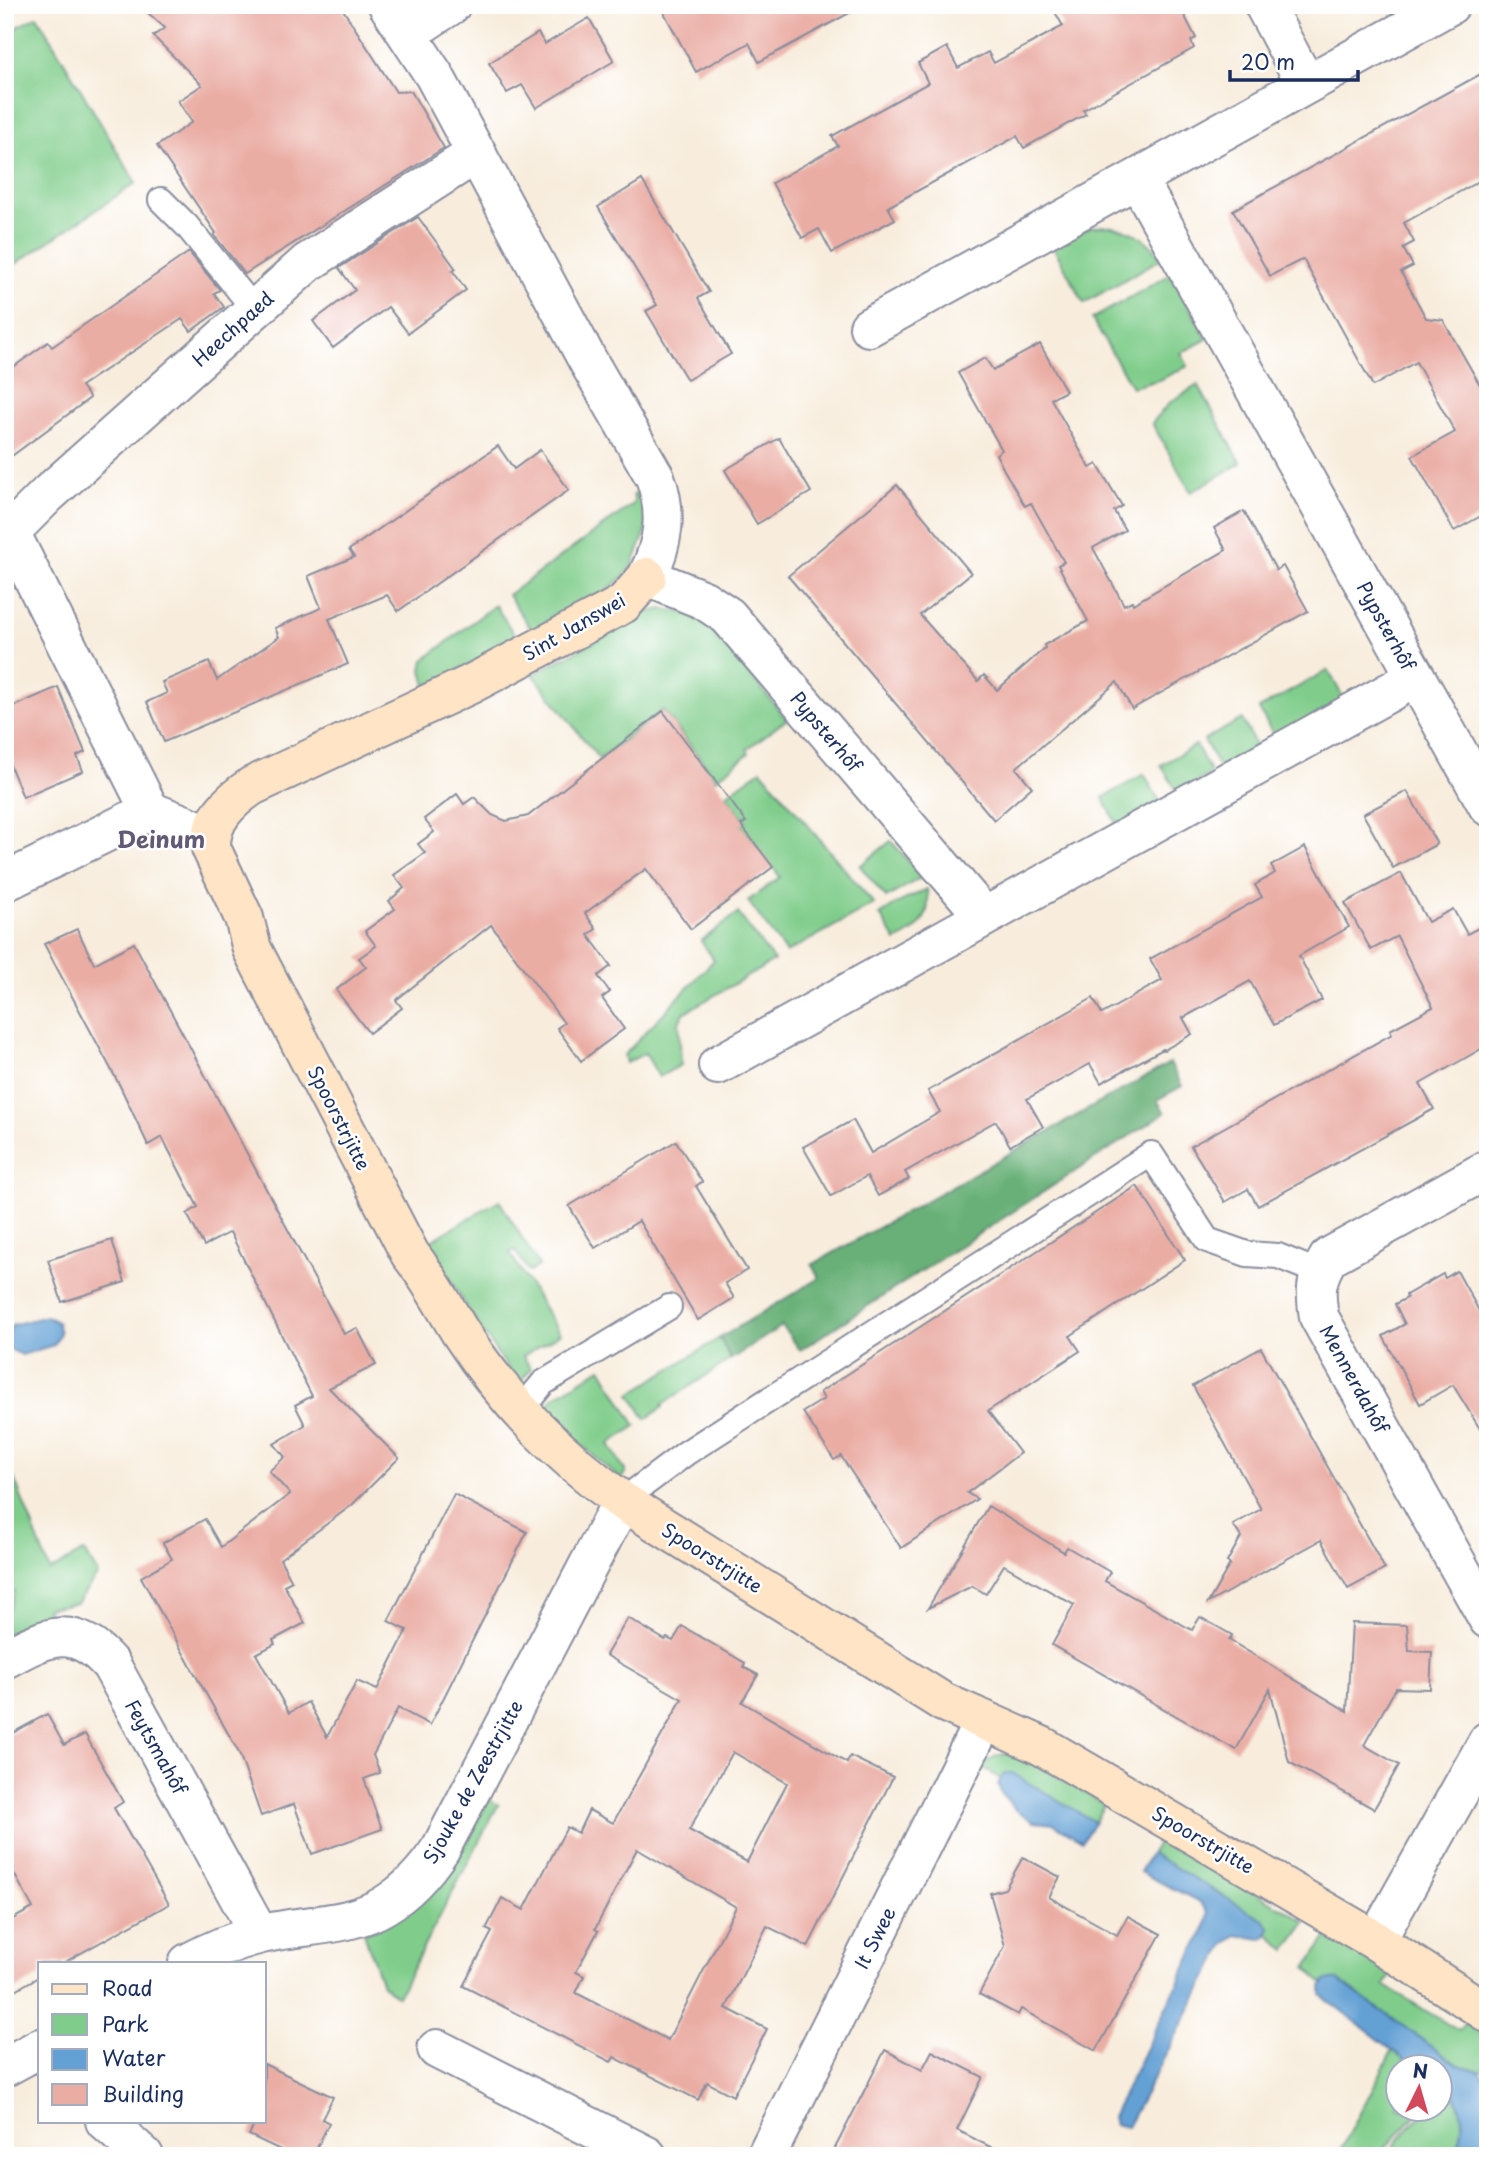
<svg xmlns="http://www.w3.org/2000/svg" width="1493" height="2161" font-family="'Playpen Sans',sans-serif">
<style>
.green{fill:#80cd8b;stroke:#4e7e74;stroke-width:2}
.forest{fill:#68b077;stroke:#42706a;stroke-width:2}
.water{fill:#63a0d4;stroke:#3f6899;stroke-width:2}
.building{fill:#eaada4;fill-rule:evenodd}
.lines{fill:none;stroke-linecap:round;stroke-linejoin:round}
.lane-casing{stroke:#8a8e9e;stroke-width:28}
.street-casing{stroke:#8a8e9e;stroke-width:42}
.secondary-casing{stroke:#8a8e9e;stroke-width:42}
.lane{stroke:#fff;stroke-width:24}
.street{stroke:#fff;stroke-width:38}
.secondary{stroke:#ffe4c6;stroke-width:38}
.labels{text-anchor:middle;stroke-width:5;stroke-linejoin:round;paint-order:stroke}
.street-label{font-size:19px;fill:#1b2f5e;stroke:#fff}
.quarter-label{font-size:23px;font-weight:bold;fill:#635b76;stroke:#fff}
</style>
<rect width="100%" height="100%" fill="#fff"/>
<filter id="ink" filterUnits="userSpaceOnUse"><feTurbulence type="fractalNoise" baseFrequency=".0143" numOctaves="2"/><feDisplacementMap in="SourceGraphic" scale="14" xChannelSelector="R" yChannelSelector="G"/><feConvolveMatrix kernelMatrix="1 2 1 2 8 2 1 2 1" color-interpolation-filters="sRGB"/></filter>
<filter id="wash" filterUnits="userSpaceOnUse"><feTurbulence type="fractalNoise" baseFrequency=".00686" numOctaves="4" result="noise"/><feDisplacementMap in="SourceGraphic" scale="28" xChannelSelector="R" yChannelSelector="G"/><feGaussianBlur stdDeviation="1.57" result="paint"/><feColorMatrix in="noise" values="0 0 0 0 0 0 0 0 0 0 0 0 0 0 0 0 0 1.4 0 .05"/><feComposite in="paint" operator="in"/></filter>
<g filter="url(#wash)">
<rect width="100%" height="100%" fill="#f8eddd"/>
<g class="green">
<path d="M37,16l99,167 -131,88v-237z"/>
<path d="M1105,226c26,2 41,11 57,32l-78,45 -31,-57 37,-19z"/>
<path d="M1171,274l36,65 -26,14 7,13 -29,14 -27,7 -40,-68z"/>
<path d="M1198,385l43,78 -50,29 -39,-69 17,-20z"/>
<path d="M645,487l1,44 -13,33 -11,14 -17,14 -72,40 -25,-37 124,-90 3,-5 -2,-4z"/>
<path d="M495,605l23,35 -92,46 -4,-16 2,-10z"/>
<path d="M663,609l28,5 20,15 76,90 -40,30 2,4 -33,26 -53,-69 -64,49 -66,-85 82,-43 26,-18z"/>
<path d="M1328,670l16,29 -69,39 -16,-29z"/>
<path d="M1242,719l15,29 -37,21 -16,-29z"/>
<path d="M1196,745l15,28 -33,20 -17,-28z"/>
<path d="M761,770l113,134 -88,49 -38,-52 32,-24 -39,-52 5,-4 -20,-26z"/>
<path d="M1144,774l16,28 -42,24 -15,-28z"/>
<path d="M891,841l31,36 -36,21 -26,-32z"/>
<path d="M927,889c5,29 -8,41 -31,52l-16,-26 18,-12z"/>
<path d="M738,913l36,48 -90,52 -5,9 2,43 -22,12 -14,-24 -19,10 -2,-8 90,-95 -13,-19z"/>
<path d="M499,1200l40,66 -10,6 -14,-22 -5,3 50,81 -37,22 8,13 -12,14c-32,-42 -60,-86 -85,-133l-11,-4z"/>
<path d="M720,1338l11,21 -69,46 1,2 -17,12 -16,-25z"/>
<path d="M601,1368l35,58 -27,18 17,28 -5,8 -78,-69 10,-13z"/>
<path d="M5,1455l45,116 34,-20 14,23 -21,29 -31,5 3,9 -16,4 -28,14v-23l3,-1 6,-19 -9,-5z"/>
<path d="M1004,1754l12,1 9,3 79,46 -9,18 -83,-49h-8l-3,6 -21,-13 16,-10z"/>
<path d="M489,1799l9,6 -100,191 -16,-11 -18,-52c69,-21 94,-75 125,-134z"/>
<path d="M1160,1838l146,84 -20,28 -18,-16 1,-7 -47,-32 -71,-42z"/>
<path d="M1328,1935l63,39 -7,11 75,46 7,-10 22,16v29l-8,5 -22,-6 -120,-85h-12l-3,3 -17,-15z"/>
<path d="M1393,2049l22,17h-17v42l23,1 -43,47h-40z"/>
<path d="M1455,2095c10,23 9,39 -1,61h-68c13,-16 32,-47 54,-48l1,-6z"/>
</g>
<path class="forest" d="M1170,1063l12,23 -25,14 8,13 -365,237 -18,-24 -51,33 -11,-21 99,-60 -7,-13z"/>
<g class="water">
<path d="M46,1316l11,6 3,11 -6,12 -32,10 -13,-6 -3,-12 6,-12z"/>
<path d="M1004,1773h8l83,49 -13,19 -28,-17 -20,-2 -19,-13 -13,-15 -4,-10z"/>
<path d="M1151,1853l114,68 4,6 -2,8 -6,4 -25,-4 -11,9 -98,183 -13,-3 -2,-7 93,-189 3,-15 -8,-11 -60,-30z"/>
<path d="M1326,1980h12l120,85 22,6 8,9v76h-34c12,-27 11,-42 -2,-68l-11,-4 -1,-18h-25l-7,-4 -87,-67v-9z"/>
</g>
<g id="blocks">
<g class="building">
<path d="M139,5h201l56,87 15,-1 33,57 -199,126 -31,-39 2,-2 -59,-87 35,-24 -14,-21 24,-16 -49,-49 12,-8z"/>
<path d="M660,5h204l-105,57 -10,-19 -53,29z"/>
<path d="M1051,5h128l17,33 -5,3 3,7 -111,62 3,4 -62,34 -7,-12 -129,71 7,12 -63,34 -13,-24 -17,9 -30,-55 66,-37 -6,-10 96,-53 -10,-20 29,-16 11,21 30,-16 6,11 69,-37z"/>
<path d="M589,18l25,43 -78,47 -14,-23 -15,8 -18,-30 49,-30 7,11z"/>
<path d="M1488,70v106l-84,47 10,19 -11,6 10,18 -12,6 25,46 17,2 45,79v113l-34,19 -42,-75 43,-24 -39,-70 -43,24 -70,-127 -33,17 -37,-66z"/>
<path d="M642,180l67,112 -11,6 33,56 -44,26 -41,-69 11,-6 -59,-98z"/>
<path d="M418,217l38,52 -3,2 13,19 -58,43 -20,-26 -55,41 -20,-27 42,-31 -16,-22z"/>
<path d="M189,252l31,38 -6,3 10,14 -33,24 -9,-12 -101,67 9,12 -85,63v-88l43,-31 4,5z"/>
<path d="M1040,344l26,47 -15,8 39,69 7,-4 25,42 -8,5 11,19 -32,18 31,57 8,-4 1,3 93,-54 -12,-22 30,-17 32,59 7,-4 25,45 -176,98 -15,-27 -101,86 16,19 -38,33 -206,-244 109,-91 74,88 -51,42 58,66 6,-6 13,15 48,-42 -1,-3 44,-24 -30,-56 6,-3 -33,-59 -6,3 -21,-36 -8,-16 6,-4 -44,-77 27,-15 8,12z"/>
<path d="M779,438l32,54 -54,32 -32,-54z"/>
<path d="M498,446l16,23 26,-19 29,40 -171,121 -11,-16 -58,24 19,45 -184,78 -17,-40 20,-9 -5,-11 47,-20 8,18 62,-43 -4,-9 46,-20 -13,-32 46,-19 -5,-7z"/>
<path d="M58,687l27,65 -8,4 6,15 -60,26 -18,-44v-43z"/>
<path d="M663,711l83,111 -5,3 32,42 -82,62 -45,-60 -61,44 11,16 -8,6 23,31 -13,10 12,16 -8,6 22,31 -43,32 -24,-33 7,-5 -73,-98 -95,75 6,8 -33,25 -33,-43 30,-23 -7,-9 17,-12 -11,-15 30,-22 -6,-8 15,-13 -10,-13 31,-22 -7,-9 16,-12 -10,-13 33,-25 7,10 10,-7 18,18 14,6 22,-5z"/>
<path d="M1407,791l30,53 -44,24 -30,-54z"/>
<path d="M1305,847l44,80 -50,29 23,44 -48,25 -24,-44 -67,37 9,16 -28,16 -1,-1 -62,34 -11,-19 -63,35 16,28 -33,19 -14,-25 -91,51 4,7 -31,17 -11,-20 -36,20 -28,-49 50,-27 18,33 69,-41 -12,-21 165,-93 9,16 60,-34 -12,-21 112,-62 -7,-12 20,-12 -4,-7z"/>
<path d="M1401,873l27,49 25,-13 14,25 21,-11v122l-68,39 14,25 -176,97 -10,-17 -23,13 -34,-56 201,-112 -2,-4 43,-23 -36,-71 -26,14 -26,-47z"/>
<path d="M77,929l17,35 40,-21 210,391 13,-6 19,37 -47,23 70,70 -47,47 -72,54 12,22 -8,4 21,38 -32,17 2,4 -19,10 33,59 19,-11 19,35 30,-56 20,9 30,-60 -19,-9 66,-127 73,38 -97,193 -32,-17 -25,47 7,18 -16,6 18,50 -70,25 -18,-50 -33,12 -22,-63 -98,-176 31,-18 -9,-16 42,-24 16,28 69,-53 -21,-23 16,-14 -11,-13 31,-19 -10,-20 17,-9 -82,-164 -26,14 -17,-32 11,-7 -36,-70 -14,8 -28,-59 -76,-142z"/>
<path d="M676,1141l26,41 -6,4 51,84 -22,13 9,15 -36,22 -59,-99 -44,27 -26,-42z"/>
<path d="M1137,1186l48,74 -115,76 10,15 -92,60 32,42 -53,40 10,6 -76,49 -60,-92 -7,4 -31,-48 21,-13 -4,-7z"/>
<path d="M112,1240l13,42 -63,20 -14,-42z"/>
<path d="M1457,1271l31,56v115l-35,-57 -33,19 -37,-68 22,-12 -10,-20 12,-6 -1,-3 37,-21 2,4z"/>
<path d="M1261,1348l124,221 -37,20 -27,-49 -113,63 22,-39 -3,-2 14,-25 -8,-12 28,-16 -68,-123z"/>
<path d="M988,1506l76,46 3,-5 43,25 -5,9 87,49 8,-13 32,18 -3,5 118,71 5,-88 55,2 2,26 23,1 -2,37 -34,-1 -32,57 35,20 -25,44 -85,-47 -19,-73 -34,61 -184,-105 22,-40 -70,-40 -18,29 -14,-8 -44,22z"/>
<path d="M628,1618l37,22 2,-2 6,3 9,-15 63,37 -2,4 15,8 -16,27 105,61 3,-7 43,21 -85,170 -41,-21 -41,82 41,21 -34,67 -26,-14 -9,18 -84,-43 -3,5 -148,-76 29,-54 -6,-3 16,-31 22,12 43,-83 11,6 11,-23 24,13 69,-124 -76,-44zM733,1752l54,31 -40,79 -58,-32zM637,1849l99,58 -68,133 -92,-47 8,-17 -8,-4 22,-41 -3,-2z"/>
<path d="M47,1714l17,31 21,-11 38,68 -9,6 55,96 -106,59h-23v13l-35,20v-73l28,-15 -28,-51v-120z"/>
<path d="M1023,1857l37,20 -11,20 68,38 11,-19 33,18 -65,117 -75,-42 -3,6 -39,-21 26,-48 -15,-53 15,-4z"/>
<path d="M885,2050l37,20 10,-19 51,26 -26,53 51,26h-177z"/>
<path d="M264,2064l69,33 -11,22 7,4 -16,33h-20l-44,-21 7,-14h8z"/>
</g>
</g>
</g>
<g filter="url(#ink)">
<use href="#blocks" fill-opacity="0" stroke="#8a8e9e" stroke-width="2"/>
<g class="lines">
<defs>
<g id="lane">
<path d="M161,200l26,26 67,83"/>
<path d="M520,1411l23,-28 126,-76"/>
<path d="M622,1501l64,-48 465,-299 56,86 40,14 31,2 42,17"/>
</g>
<g id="street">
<path d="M388,5l46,70 154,286 67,116c13,36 9,66 -8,100l57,23 24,16 256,300"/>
<path d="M1264,5l42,79"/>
<path d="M408,33l43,-28"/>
<path d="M1138,180l350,626"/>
<path d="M869,327l581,-322"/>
<path d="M150,811l-140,-279 38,-38 259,-231 170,-110"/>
<path d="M5,882l145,-71 61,24"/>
<path d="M718,1065l697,-387"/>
<path d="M1488,1169l-159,88c-14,23 -14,34 -10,60l169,302"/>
<path d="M5,1659c43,-24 70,-36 106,6l148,269"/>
<path d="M1376,1941l112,-200"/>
<path d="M188,1963c22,-12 46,-22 70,-28 41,-11 90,-7 127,-30 23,-14 41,-34 56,-57l181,-347"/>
<path d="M437,2049l210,107"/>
<path d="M5,2067l35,-19"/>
<path d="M105,2121l39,35"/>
<path d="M766,2156l218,-436"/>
</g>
<path id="secondary" d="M647,577l-24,27 -152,80 -219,102c-22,15 -42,33 -41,62l33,70 8,31 158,305c20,25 35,54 52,81 45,69 95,118 160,166l321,201 99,44 334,195 112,72"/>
</defs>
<use href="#lane" class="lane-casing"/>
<use href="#street" class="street-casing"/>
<use href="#secondary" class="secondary-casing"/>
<use href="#lane" class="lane"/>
<use href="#street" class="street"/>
<use href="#secondary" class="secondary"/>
</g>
</g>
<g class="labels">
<g class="street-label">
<text transform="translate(233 329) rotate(-42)" y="7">Heechpaed</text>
<text transform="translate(1386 626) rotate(61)" y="7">Pypsterhôf</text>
<text transform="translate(574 627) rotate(-30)" y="7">Sint Janswei</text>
<text transform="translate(826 732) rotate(50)" y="7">Pypsterhôf</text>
<text transform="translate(339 1118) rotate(63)" y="7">Spoorstrjitte</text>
<text transform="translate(1354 1379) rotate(61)" y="7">Mennerdahôf</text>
<text transform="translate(712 1558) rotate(32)" y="7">Spoorstrjitte</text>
<text transform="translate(156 1747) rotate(61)" y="7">Feytsmahôf</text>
<text transform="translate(473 1782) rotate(-61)" y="7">Sjouke de Zeestrjitte</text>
<text transform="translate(1203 1840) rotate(30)" y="7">Spoorstrjitte</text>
<text transform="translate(875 1938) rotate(-63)" y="7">It Swee</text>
</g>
<g class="quarter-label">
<text x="161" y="848">Deinum</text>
</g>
</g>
<rect width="1493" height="2161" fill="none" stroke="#fff" stroke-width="28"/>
<rect x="38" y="1962" width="228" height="161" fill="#ffffff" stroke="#a4acbf" stroke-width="2"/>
<rect x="52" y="1984" width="35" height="10" fill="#ffe4c6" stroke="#a4acbf" stroke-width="2"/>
<text x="102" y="1996" font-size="21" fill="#1b2f5e">Road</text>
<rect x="52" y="2014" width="35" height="21" fill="#80cd8b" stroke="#a4acbf" stroke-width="2"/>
<text x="102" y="2032" font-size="21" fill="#1b2f5e">Park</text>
<rect x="52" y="2049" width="35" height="21" fill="#63a0d4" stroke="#a4acbf" stroke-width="2"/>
<text x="102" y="2066" font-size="21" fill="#1b2f5e">Water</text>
<rect x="52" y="2084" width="35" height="21" fill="#eaada4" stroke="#a4acbf" stroke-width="2"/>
<text x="102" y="2102" font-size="21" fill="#1b2f5e">Building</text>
<g transform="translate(1419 2088) rotate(5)"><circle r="33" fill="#ffffff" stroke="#a4acbf" stroke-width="2"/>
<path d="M0-5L12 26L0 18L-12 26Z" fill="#d1495b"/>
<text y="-10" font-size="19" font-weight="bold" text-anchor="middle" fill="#1b2f5e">N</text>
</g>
<path d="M1230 70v10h128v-10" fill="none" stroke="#1b2f5e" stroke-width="3.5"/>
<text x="1241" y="70" font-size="21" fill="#1b2f5e" stroke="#ffffff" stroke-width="5" paint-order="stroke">20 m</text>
</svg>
